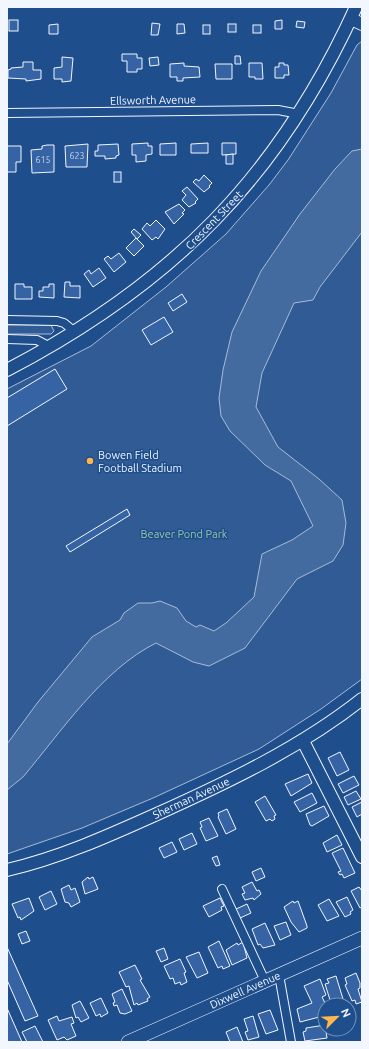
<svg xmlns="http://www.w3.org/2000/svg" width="369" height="1049" font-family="Ubuntu,sans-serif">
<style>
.built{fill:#305b95;stroke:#a8bbd7}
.water{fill:#446ba0;stroke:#a8bbd7}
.building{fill:#3563a3;stroke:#f2f6ff}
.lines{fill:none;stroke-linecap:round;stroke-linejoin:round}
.street-casing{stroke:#f2f6ff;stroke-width:10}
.secondary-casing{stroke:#f2f6ff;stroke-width:14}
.primary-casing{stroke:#f2f6ff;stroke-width:14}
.street{stroke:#1f4e8c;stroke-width:8}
.secondary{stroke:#1f4e8c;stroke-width:12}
.primary{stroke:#1f4e8c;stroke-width:13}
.poi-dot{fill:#ffb74d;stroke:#1f4e8c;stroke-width:1.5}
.labels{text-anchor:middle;stroke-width:3;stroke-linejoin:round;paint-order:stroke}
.number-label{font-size:9px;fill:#c3d1e8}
.street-label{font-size:11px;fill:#f2f6ff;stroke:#1f4e8c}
.poi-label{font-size:11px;fill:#f2f6ff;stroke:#1f4e8c;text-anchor:start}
.park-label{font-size:11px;fill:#97c8a6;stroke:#1f4e8c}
</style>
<rect width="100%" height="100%" fill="#1f4e8c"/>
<g class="built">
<path d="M362,41v638l-41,30 -62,40 -106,49 -71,30 -75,26v-465l84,-43 75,-59 60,-53 43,-49 19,-25 43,-67 26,-48z"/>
<path d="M7,325h44l3,6 -3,3h-44z"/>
</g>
<path class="water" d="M362,149v83l-42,55 -7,13 -19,3 -32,70 -6,34 22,40 41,32 23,21 4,23 -3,22 -10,16 -36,18 -52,69 -36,18 -16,-4 -37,-19c-54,27 -95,89 -133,134l-16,13v-46l31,-42 54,-65 28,-17 4,-7 14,-10h14l8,-2 17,7 9,13 10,6 4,-2 14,6 12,-8 28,-26 8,-43 30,-14 21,-14 -22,-45 -26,-16 -35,-34 -9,-15 -2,-18 4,-28 9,-38 29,-61 39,-57 35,-45 17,-18z"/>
<g class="building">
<rect x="9" y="20" width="9" height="11"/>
<path d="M282,20v9h-7v-8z"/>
<path d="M297,21l8,1 -1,6 -8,-1z"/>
<path d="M152,23l8,1 -2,11h-7z"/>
<path d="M58,24v10h-9v-9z"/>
<path d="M177,24h7l1,9 -8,1z"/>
<rect x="228" y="24" width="8" height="8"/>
<rect x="203" y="25" width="7" height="9"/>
<rect x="253" y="25" width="8" height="8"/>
<path d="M122,54h15v4h5v11h-5v3h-10v-11h-5z"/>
<path d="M235,56h5l1,8h-6z"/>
<path d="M62,57l11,1 -2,23 -9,1v-3h-8v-11l8,-1z"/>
<path d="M158,57l1,8 -9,1 -1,-8z"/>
<path d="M23,62h10v8h8v9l-15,2v-2l-18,-1v-8l3,-1v-1l12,-1z"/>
<path d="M184,63v3l15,1 1,10 -17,1v3h-6v-4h-7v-13z"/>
<path d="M249,63h13l1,16h-8v-2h-6z"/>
<path d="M279,63h5v2h4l1,10h-5v3h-9v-11h4z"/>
<path d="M215,64h17v15h-16z"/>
<path d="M148,143v3h4v8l-6,1v6l-10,1v-7h-4v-11z"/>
<path d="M176,143v12h-16v-11z"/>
<path d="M208,143v10h-17v-9z"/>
<path d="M222,143h14v11l-14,1z"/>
<path d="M88,144l-1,23h-21l-1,-21z"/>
<path d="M118,144l1,11 -3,1v2l-11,1v-3h-10v-5h3v-6z"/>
<path d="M47,145h7v27l-22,1 -1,-23 11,-1v-3z"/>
<path d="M7,146h14v16h-5v10h-9z"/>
<path d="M233,154v10h-7v-9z"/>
<rect x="114" y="172" width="7" height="10"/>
<path d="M204,175l8,8 -3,3 1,1 -6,5 -11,-10 3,-3 3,2z"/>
<path d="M187,187l11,12 -3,3 1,1 -7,4 -7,-7 4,-5 -4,-4z"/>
<path d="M179,204l6,6 -3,3 2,1 -10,10 -9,-12z"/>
<path d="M156,220l9,9 -7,10 -2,-2 -4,3 -10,-11 5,-6 3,3z"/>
<path d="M134,229l7,6 -4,4 -6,-7z"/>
<path d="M136,238l8,8 -10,10 -8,-8z"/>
<path d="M119,253l7,9 -12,10 -10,-13 4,-3 3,3z"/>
<path d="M99,268l7,10 -13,9 -9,-13 5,-4 2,4z"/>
<path d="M65,282h5v4h10v12l-16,-1z"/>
<path d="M15,284h9v3h8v12h-17z"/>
<path d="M49,284h5v14l-15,-1v-6h4v-4h6z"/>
<path d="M182,294l5,8 -14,9 -5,-8z"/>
<path d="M164,317l9,15 -22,13 -9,-15z"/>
<path d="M55,369l12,20 -60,37v-28z"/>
<path d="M127,509l3,6 -60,37 -4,-6z"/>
<path d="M340,752l9,18 -12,6 -9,-18z"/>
<path d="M308,774l4,9 -21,13 -6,-12z"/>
<path d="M354,776l5,9 -16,8 -5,-9z"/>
<path d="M356,791l5,8 -13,6 -4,-8z"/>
<path d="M312,793l5,10 -17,9 -6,-10z"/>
<path d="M265,796l11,19 -2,1 1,3 -3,2 -2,-2 -4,2 -11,-19z"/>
<path d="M362,802v12l-5,3 -5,-10z"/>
<path d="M324,806l5,10 -17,10 -2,-1 -4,-11z"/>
<path d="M227,809l9,20 -10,5 -8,-17 1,-1 -1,-3z"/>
<path d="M209,818l9,18 -12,5 -6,-13 2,-1 -2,-5z"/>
<path d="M192,833l5,11 -13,6 -5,-11z"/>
<path d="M337,835l5,10 -15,7 -4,-9z"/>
<path d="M172,842l5,10 -13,6 -5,-10z"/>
<path d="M343,848l12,25 -11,5 -2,-4 -2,1 -2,-3 3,-1 -9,-18z"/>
<path d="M217,856l3,9 -4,1 -4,-8z"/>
<path d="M261,868l4,9 -9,4 -4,-9z"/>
<path d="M88,877l1,2 4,-2 5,12 -13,5 -3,-12z"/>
<path d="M252,882l5,9 2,-1 2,4 -7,6 -1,-2 -8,2 -3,-6 3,-1 -3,-6z"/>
<path d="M69,885l2,5 4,-2 5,14 -9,5 -2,-4 -4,-1 -4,-13z"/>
<path d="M359,887l3,4v16l-2,1 -9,-17z"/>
<path d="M51,891l6,13 -12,6 -6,-13z"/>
<path d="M347,897l6,13 -3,2 1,2 -6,3 -9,-15z"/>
<path d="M29,898l5,13 -13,9 -1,-3 -2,1 -6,-14z"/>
<path d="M220,898l4,8 -3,1 1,3 -13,7 -6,-11z"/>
<path d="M329,899l10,17 -12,5 -9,-16z"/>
<path d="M293,901l1,2 4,-2 9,25v2l-8,4 -8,-10 -7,-15z"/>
<path d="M247,904l4,9 -13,6 -4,-9z"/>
<path d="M286,922l5,13 -11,5 -6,-14z"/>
<path d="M265,923l10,22 -12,3 -3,-4 -2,1 -6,-16z"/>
<path d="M26,931l4,10 -8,3 -4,-10z"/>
<path d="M219,941l11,25 -7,3 -1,-3 -4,2 -10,-21z"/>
<path d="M243,942l4,16 -15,7 -6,-15 11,-7 1,2z"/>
<path d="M7,947l31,69 -13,5 -18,-41z"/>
<path d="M164,948l4,11 -7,3 -5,-11z"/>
<path d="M199,952l9,21 -11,5 -11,-21z"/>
<path d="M180,959l6,13 -2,1 3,9 -6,3 -1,-3 -5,2 -2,-6 -3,1 -6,-13z"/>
<path d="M135,965l7,14 -2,1 10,17 -3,2 1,2 -10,4 -1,-2 -3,2 -4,-15 -1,-4 -3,1 -7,-15z"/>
<path d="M356,973l4,10v5l-2,1 4,13 -6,2 -1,-4 -3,1 -7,-16 2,-1 -2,-6z"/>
<path d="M336,976l7,23 -12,4 -6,-19 4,-1 -2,-4z"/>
<path d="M320,979l6,16 -4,2 4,8 -1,6 -3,2 1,3 -23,6 -3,-13 15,-6 -8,-17z"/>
<path d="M122,989l10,22 -7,3 -5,-1 -3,-8 -3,1 -1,-3 2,-1 -3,-8z"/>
<path d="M101,998l7,15 -7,4 -1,-3 -4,2 -6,-13z"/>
<path d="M80,1001l9,17 -8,4 -3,-5 -2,1 -4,-13z"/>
<path d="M7,1008l15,34h-15z"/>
<path d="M270,1010l8,20 -12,4 -8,-20z"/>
<path d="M57,1016l2,5 13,-4 2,6 -3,1 5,12 -9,4 -3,-3 -7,3 -9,-20z"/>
<path d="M253,1016l6,21 -11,3 -3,-8 3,-1 -4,-12z"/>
<path d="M325,1025l2,13 -22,3 -2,-9 3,-1v-3z"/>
<path d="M35,1026l8,16h-16l-5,-10z"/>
<path d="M237,1027l6,15h-13l-4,-10z"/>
</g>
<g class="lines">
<defs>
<g id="street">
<path d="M7,113l271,-3 21,4"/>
<path d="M7,320l50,1 7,2 11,9"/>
<path d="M7,339l30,1 13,7"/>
<path d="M222,889l43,92"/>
<path d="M279,975l12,67"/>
</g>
<g id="secondary">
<path d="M351,19l11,5"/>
<path d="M7,370c165,-86 272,-193 349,-363"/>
<path d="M303,741l59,116"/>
<path d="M7,870c52,-12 101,-34 150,-56 71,-32 143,-66 205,-115"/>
</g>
<path id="primary" d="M128,1042l234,-104"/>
</defs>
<use href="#street" class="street-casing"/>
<use href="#secondary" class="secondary-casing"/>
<use href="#primary" class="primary-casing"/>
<use href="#street" class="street"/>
<use href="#secondary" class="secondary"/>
<use href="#primary" class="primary"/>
</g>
<circle class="poi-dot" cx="90" cy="461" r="4"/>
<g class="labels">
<g class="number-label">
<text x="77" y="159">623</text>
<text x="43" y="163">615</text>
</g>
<g class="street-label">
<text transform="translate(153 100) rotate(-1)" y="4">Ellsworth Avenue</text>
<text transform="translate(214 220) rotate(-46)" y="4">Crescent Street</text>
<text transform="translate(191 798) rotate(-25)" y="4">Sherman Avenue</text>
<text transform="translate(245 990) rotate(-24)" y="4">Dixwell Avenue</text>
</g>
<g class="poi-label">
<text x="98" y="459">Bowen Field<tspan x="98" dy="13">Football Stadium</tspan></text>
</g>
<g class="park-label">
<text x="184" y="538">Beaver Pond Park</text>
</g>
</g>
<rect width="369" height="1049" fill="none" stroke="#f2f6ff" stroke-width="16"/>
<g transform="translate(337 1017) rotate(66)"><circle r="19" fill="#1f4e8c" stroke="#7391ba"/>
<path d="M0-3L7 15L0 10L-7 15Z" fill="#ffb74d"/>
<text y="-6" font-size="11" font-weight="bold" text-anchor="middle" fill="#f2f6ff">N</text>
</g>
</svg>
